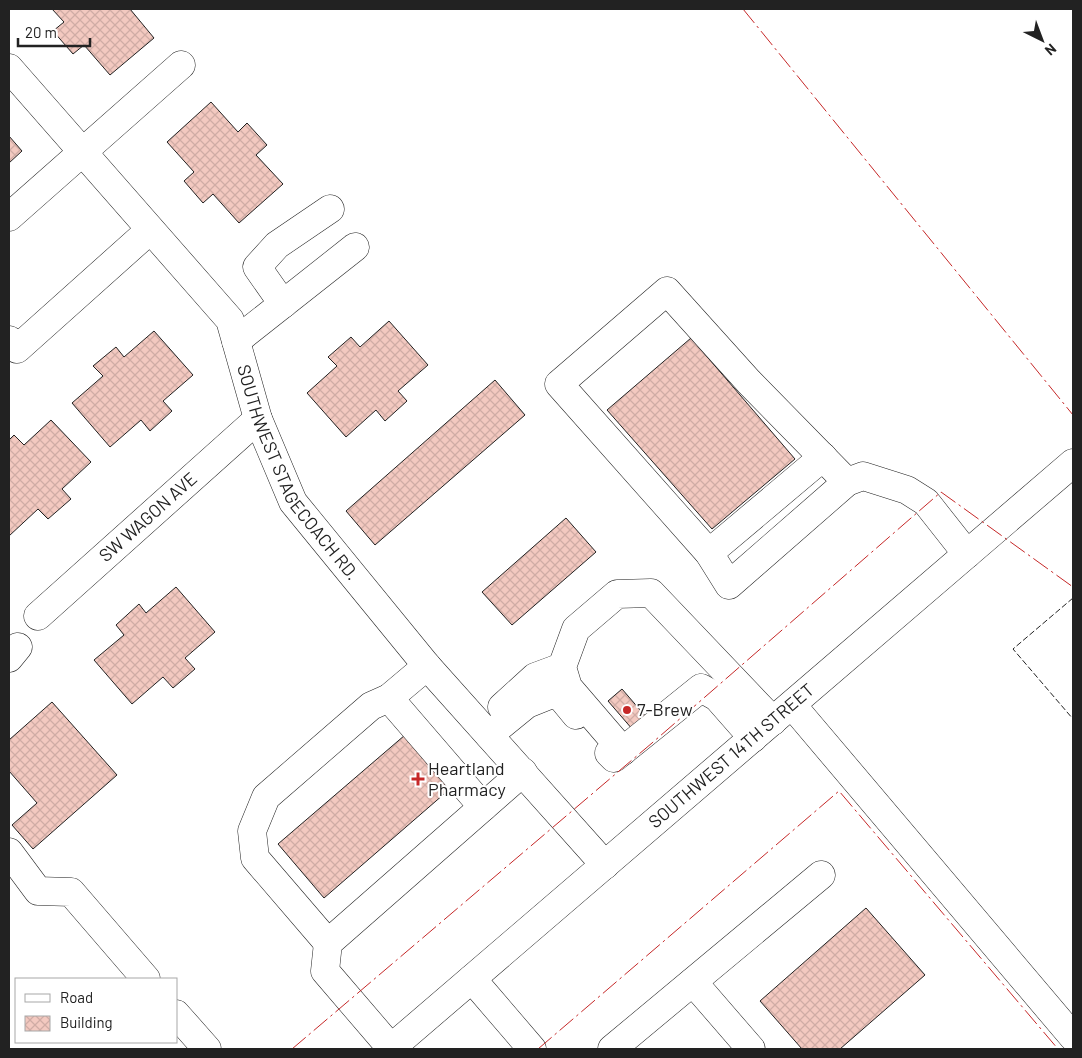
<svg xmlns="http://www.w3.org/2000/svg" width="1082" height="1058" font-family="Barlow,sans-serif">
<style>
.building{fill:url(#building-cross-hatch);stroke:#222}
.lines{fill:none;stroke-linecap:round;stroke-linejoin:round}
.minor-casing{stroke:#222;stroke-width:29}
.major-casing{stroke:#222;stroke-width:29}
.minor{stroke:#fff;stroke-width:28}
.major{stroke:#fff;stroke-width:28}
.fence{stroke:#222;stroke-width:1;stroke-dasharray:6 2.5;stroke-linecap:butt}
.power{stroke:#c62828;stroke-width:1;stroke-dasharray:18 4 2.5 4;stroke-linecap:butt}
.poi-dot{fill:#c62828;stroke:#fff;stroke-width:2}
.labels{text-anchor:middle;stroke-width:4;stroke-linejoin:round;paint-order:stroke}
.street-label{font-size:18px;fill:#222;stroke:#fff}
.poi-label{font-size:18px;fill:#222;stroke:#fff;text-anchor:start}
</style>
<defs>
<pattern id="building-cross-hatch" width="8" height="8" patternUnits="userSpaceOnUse" patternTransform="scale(1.25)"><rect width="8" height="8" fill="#f3c9c0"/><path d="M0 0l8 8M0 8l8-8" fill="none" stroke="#d0aca5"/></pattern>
</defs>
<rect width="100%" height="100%" fill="#fff"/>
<g class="building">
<path d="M52,9h78l24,29 -44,37 -26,-30 -11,9 -20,-23 11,-9z"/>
<path d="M211,102l27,30 9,-9 20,22 -11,10 27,29 -44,39 -26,-29 -10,9 -19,-22 10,-9 -27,-30z"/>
<path d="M9,136l13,15 -13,12z"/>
<path d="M389,321l39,44 -30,26 9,10 -22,20 -9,-11 -30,27 -39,-44 30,-27 -9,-9 23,-20 9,10z"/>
<path d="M154,331l39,44 -30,26 9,10 -22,20 -9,-11 -31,27 -38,-44 31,-27 -10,-10 23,-19 8,10z"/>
<path d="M691,338l104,121 -83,70 -105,-119z"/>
<path d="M495,380l30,35 -150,130 -29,-34z"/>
<path d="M51,420l40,42 -29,27 9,10 -23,20 -10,-10 -29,27v-96l5,-5 10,10z"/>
<path d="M566,518l30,34 -84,73 -30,-33z"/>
<path d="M176,587l39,45 -30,26 10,11 -22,19 -10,-11 -31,27 -38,-44 30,-25 -8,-10 23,-21 7,9z"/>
<path d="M622,689l25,29 -14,12 -25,-29z"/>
<path d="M52,702l65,73 -84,74 -21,-24 25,-22 -28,-32v-31z"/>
<path d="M405,735l46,53 -127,110 -46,-54z"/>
<path d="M866,908l59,67 -85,74h-38l-42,-48z"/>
</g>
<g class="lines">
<defs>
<g id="minor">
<path id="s1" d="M9,68l221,252 28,99 35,83 134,164 178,199"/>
<path d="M9,217l172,-152"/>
<path d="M283,304l-26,-37 20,-22 53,-36"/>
<path d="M9,340l8,9 133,-119"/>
<path d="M236,341l119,-94"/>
<path d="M847,482l-118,103 -20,-32 -150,-169 108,-93 82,91 98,100 16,-6 44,14 19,12 41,52"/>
<path d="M709,553l114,-96"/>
<path id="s2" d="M38,616l220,-197"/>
<path d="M9,658l9,-11"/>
<path d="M389,698l94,109"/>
<path d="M792,705l281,332"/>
<path d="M502,707l33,-30 27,-10"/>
<path d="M489,735l38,-31 30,-12 19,23"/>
<path d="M623,751l-55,-64 -6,-20 14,-38 41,-35 34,-1 122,128"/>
<path d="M609,753l5,5 87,-70 16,9 36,41"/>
<path d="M9,852l29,39 33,1 75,87"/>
<path d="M328,943l-73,-85 -3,-27 14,-34 105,-91 18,-8 38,-32"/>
<path d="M472,979l60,70"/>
<path d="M693,982l58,67"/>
<path d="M176,1014l31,35"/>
<path d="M391,1048l-66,-77 3,-28 195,-171"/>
<path d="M612,1049l209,-174"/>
</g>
<g id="major">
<path id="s3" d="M390,1049l683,-586"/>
</g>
</defs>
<use href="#minor" class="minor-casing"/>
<use href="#major" class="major-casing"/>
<use href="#minor" class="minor"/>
<use href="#major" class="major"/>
<path class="fence" d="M1073,598l-60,51 60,70"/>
<g class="power">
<path d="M743,9l330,406"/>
<path d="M292,1049l360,-306 289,-251 132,95"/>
<path d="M538,1049l301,-258 219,258"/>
</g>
</g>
<g class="poi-dot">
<circle cx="627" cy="710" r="5"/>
<path d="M415.5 771.5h5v5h5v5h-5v5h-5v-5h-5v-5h5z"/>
</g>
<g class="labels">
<g class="street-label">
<text dy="6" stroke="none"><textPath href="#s1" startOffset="504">SOUTHWEST STAGECOACH RD.</textPath></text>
<text dy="6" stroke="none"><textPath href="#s2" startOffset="148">SW WAGON AVE</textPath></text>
<text dy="6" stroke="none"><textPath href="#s3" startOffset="450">SOUTHWEST 14TH STREET</textPath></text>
</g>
<g class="poi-label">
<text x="637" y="716">7-Brew</text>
<text x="428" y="775">Heartland<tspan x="428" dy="21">Pharmacy</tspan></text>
</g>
</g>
<rect width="1082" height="1058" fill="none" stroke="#222222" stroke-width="20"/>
<rect x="15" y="978" width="162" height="65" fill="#ffffff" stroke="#a7a7a7"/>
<rect x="25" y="994" width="25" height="8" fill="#ffffff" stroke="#a7a7a7"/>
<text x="60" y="1003" font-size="15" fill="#222222">Road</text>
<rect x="25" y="1016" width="25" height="15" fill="url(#building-cross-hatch)" stroke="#a7a7a7"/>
<text x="60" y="1028" font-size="15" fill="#222222">Building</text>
<g transform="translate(1042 40) rotate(138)" stroke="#ffffff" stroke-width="4" paint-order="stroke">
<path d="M0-4L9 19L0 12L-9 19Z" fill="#222222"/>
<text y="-8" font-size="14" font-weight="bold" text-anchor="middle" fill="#222222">N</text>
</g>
<path d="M18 38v8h72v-8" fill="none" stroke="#222222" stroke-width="2.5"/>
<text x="25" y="38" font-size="15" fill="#222222" stroke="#ffffff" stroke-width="4" paint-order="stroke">20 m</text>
</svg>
